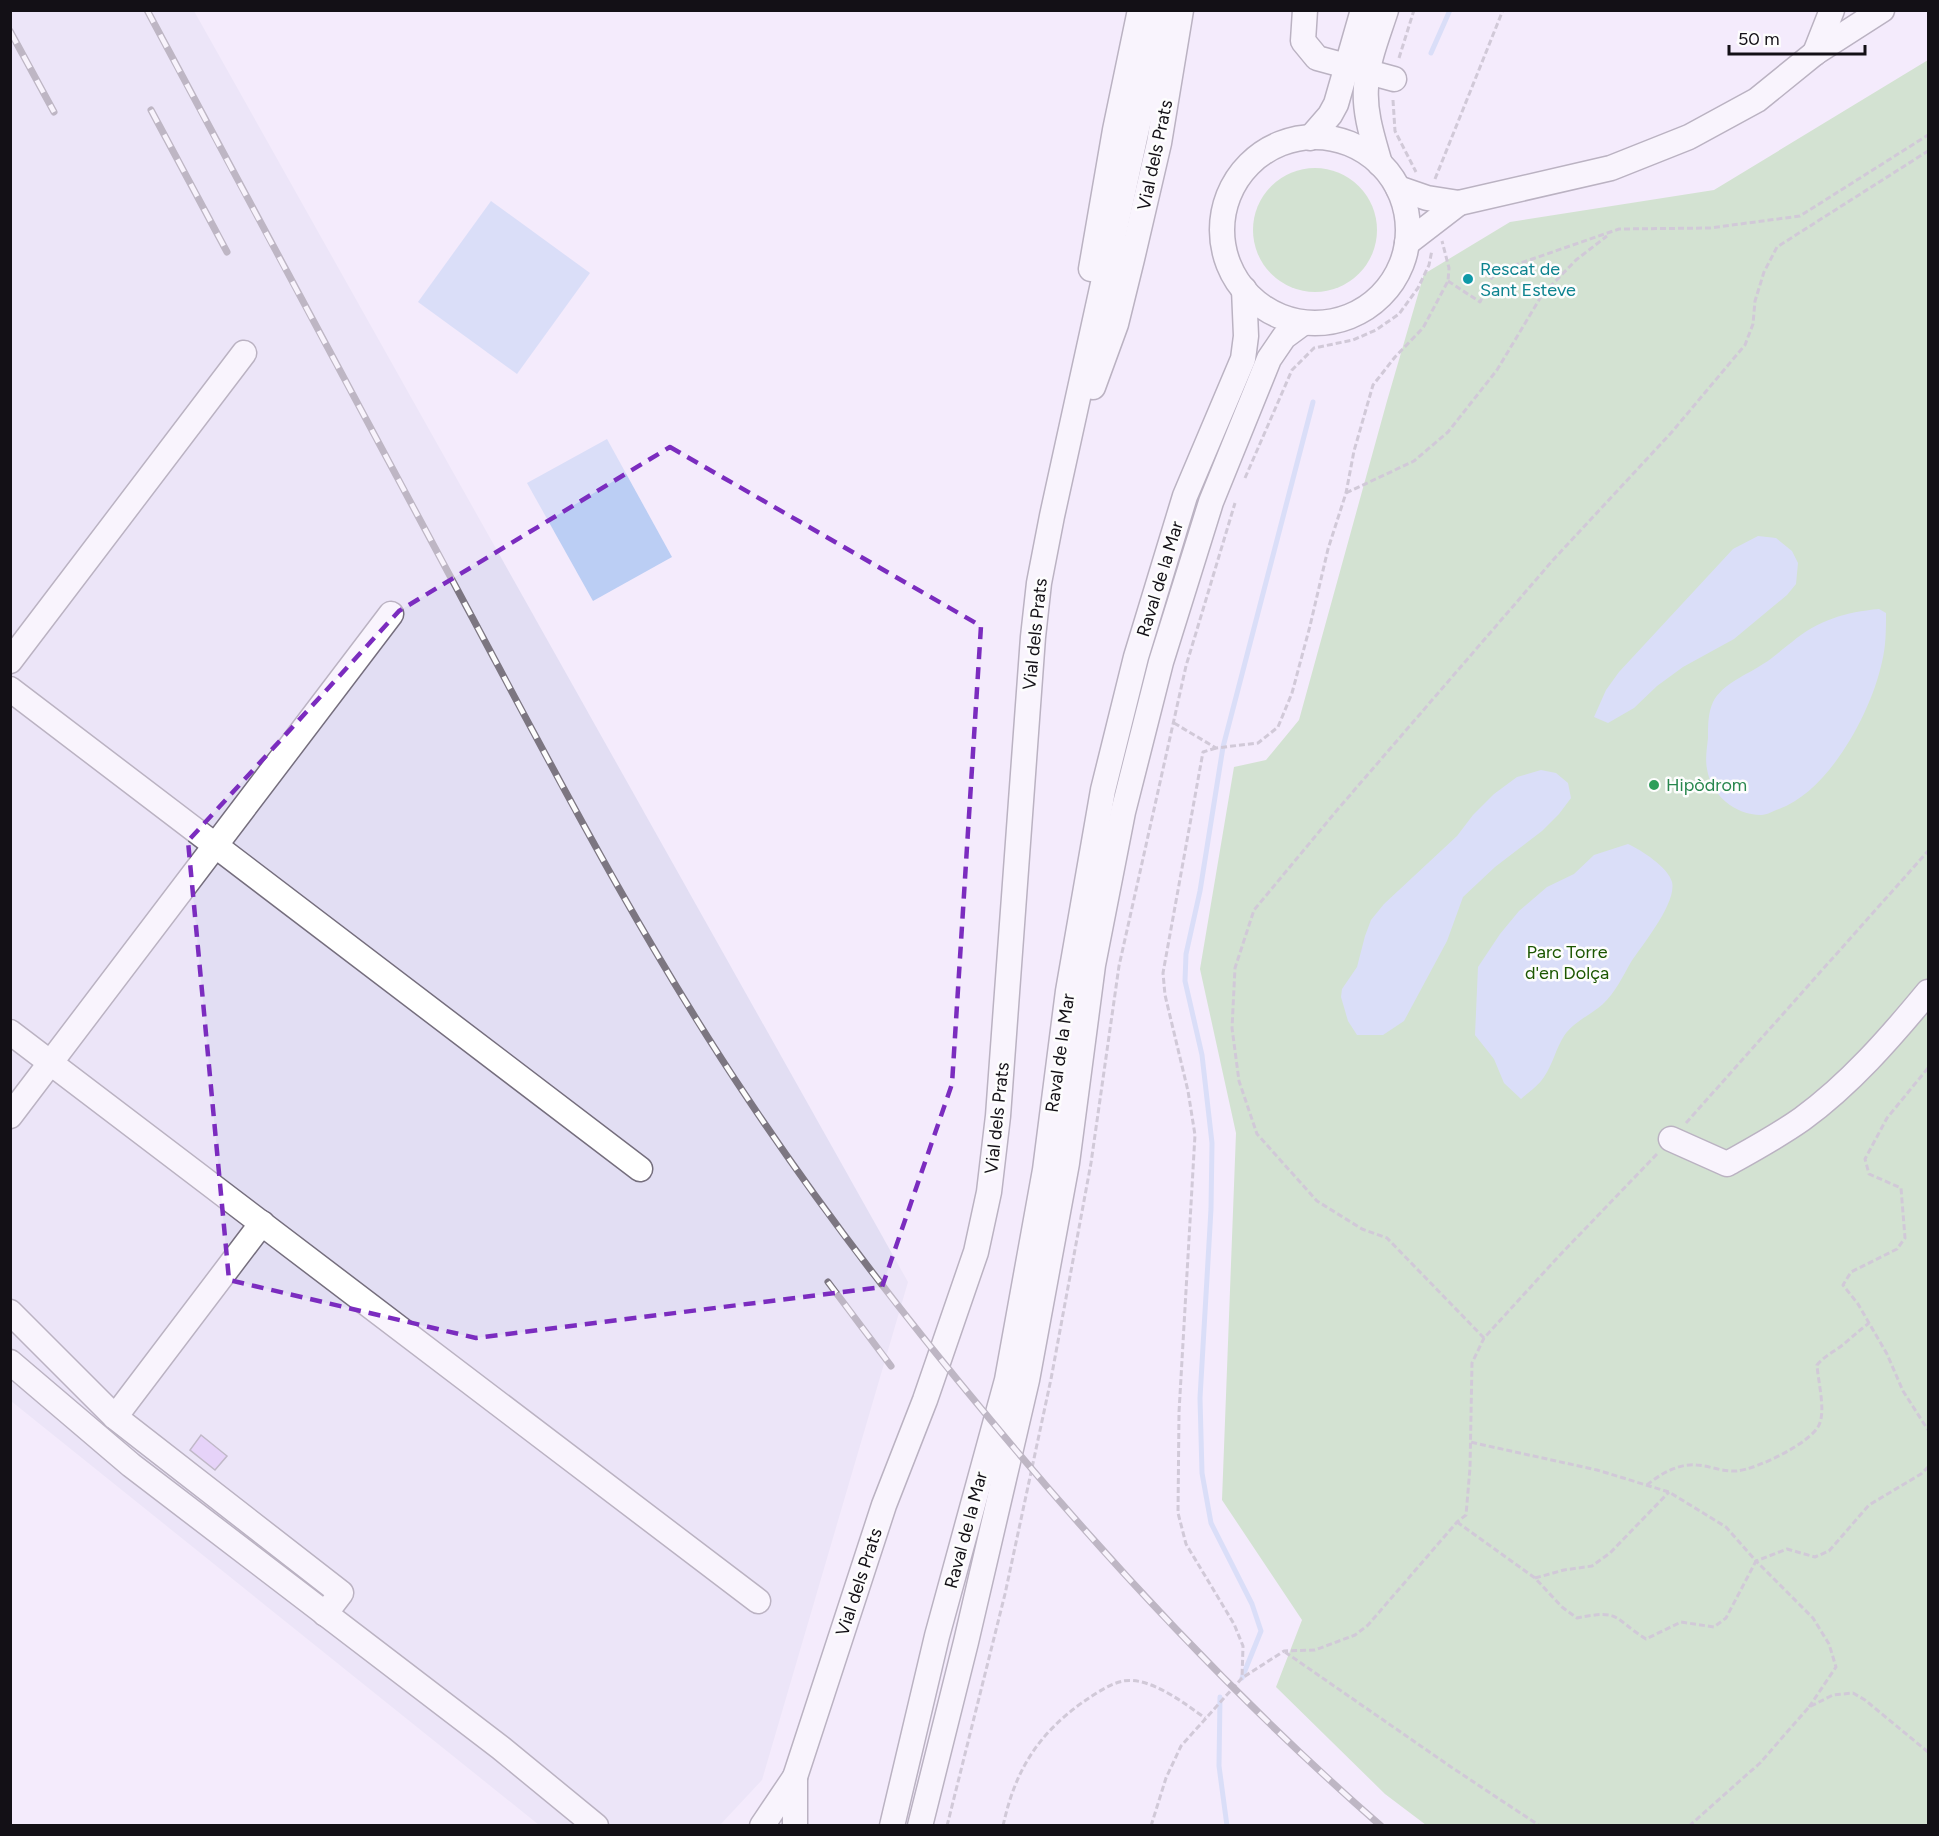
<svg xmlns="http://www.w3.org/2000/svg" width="1939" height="1836" font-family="Figtree,sans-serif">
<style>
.industrial{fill:#e2def3}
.green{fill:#abd89f}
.water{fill:#bbcef4}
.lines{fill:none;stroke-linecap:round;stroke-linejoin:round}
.stream{stroke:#bbcef4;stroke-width:5}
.building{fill:#d5b5f5;stroke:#817a89;stroke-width:1.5}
.minor-casing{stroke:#756e7d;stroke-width:27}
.path{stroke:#a7a0ad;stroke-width:3;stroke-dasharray:6 3;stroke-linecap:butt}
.minor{stroke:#fff;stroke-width:24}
.rail-casing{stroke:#7c7681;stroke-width:7}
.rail{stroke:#fdfdfd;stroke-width:4.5;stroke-dasharray:14;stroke-linecap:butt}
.marked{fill:none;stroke:#7b2cbf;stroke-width:4.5;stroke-dasharray:12 8;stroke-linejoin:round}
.culture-dot{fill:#0f9aa8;stroke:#fdfdfd;stroke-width:2}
.leisure-dot{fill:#2e9e5b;stroke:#fdfdfd;stroke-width:2}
.labels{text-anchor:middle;stroke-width:5;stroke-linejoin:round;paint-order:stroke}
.street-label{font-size:18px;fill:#131016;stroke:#fdfdfd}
.culture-label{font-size:18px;fill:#0d838f;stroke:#fdfdfd;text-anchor:start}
.leisure-label{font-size:18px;fill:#27864d;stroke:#fdfdfd;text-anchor:start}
.park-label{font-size:18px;fill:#1b5601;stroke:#fdfdfd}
</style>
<rect width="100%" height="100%" fill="#f4ebfc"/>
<path class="industrial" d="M10,11h184l714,1271 -146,498 -42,45h-181l-528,-424z"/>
<g class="green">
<path d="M1928,60v1765h-502l-41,-31 -109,-107 26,-67 -80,-120 14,-367 -36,-164 34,-202 32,-7 33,-40 88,-319 37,-127 86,-52 204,-32z"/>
<circle cx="1315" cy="230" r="62"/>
</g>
<g class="water">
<path d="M491,201l99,72 -73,101 -99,-72z"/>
<path d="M607,439l65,118 -79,44 -66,-118z"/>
<path d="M1758,536l18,2 16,13 6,12 -2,21 -9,11 -53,44 -51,28 -26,19 -23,22 -26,15 -14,-6 12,-27 13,-18 114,-123z"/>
<path d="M1879,609l7,4c0,17 0,33 -4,49 -11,51 -53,129 -103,147 -6,2 -12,6 -18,6 -26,0 -50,-20 -54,-46 -2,-10 0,-21 1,-31 0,-13 0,-25 5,-36 10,-19 34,-27 50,-38 11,-6 19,-15 29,-22 26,-22 54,-30 87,-33z"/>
<path d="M1541,770l15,3 12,10 3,15 -12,16 -17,17 -47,36 -32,30 -16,44 -43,80 -21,14h-26l-9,-14 -7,-24 1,-8 15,-22 8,-31 6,-16 13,-16 73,-68 16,-21 21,-21 23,-17z"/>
<path d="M1628,844c13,6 40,23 44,38 5,21 -30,63 -41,80 -8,14 -16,31 -28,42 -12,11 -29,17 -39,32 -8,12 -11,28 -20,41 -5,8 -15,15 -23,22l-17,-16 -10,-24 -19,-24 3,-68 22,-33 19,-23 28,-24 27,-13 20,-19z"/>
</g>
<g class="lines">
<g class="stream">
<path d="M1431,53l19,-43"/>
<path d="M1242,1678l19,-47 -9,-27 -41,-81 -9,-50 -2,-75 11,-189 1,-66 -10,-88 -17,-74 1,-27 14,-63 23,-144 90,-345"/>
<path d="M1220,1697l-1,69 8,60"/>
</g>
</g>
<path class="building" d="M201,1435l26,21 -12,14 -25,-20z"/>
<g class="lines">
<defs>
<g id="minor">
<path d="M1305,10l-2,31 14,17 77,21"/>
<path d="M1815,53l17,-43"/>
<circle cx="1315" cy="230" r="93"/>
<path d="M1310,138l20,-23 6,-11 27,-94"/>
<path d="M1380,164c-7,-25 -16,-51 -14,-77 1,-26 12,-52 20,-77"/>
<path d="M1398,188l29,10 32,5 152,-35 78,-31 68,-37 58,-47 67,-43"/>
<path d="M1407,243l52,-40"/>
<path d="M1091,269l24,-139 25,-120"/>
<path d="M1093,387l23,-63 16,-65 27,-116 22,-133"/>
<path d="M10,661l234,-308"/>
<path d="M10,689l630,480"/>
<path d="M10,1032l748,569"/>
<path d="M10,1116l381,-502"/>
<path d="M1671,1139l56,25c25,-14 51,-28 75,-45 48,-35 88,-81 126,-127"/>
<path d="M10,1312l105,105 226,176 -16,21"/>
<path d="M10,1362l121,103 370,283 95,78"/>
<path d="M115,1417l147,-194"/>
<path d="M795,1777l89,-272 41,-105 51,-148 13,-60 9,-76 35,-479 6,-54 13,-67 111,-506"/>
<path d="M762,1826l33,-49v49"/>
<path d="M892,1826l45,-190 70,-256 38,-210 23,-179 35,-201 33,-133 49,-161 58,-137 3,-23 -2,-47"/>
<path d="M920,1826l46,-184 61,-262 40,-217 26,-198 30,-153 38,-150 50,-160 58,-143 15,-22 19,-14"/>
</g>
</defs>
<use href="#minor" class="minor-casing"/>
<g class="path">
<path d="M1399,58l15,-48"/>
<path d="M1393,100l2,31 21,41"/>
<path d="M1435,179l68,-169"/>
<path d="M1448,281l32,21 12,-25 23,-12 104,-36 91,-1 90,-12 128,-81"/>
<path d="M1245,478l47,-108 22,-22 39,-8 23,-10 23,-16 19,-26 11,-23 3,-15"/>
<path d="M1346,493l68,-32 34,-29 49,-62 45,-75 34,-35 31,-24"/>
<path d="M1174,723l42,25 42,-5 20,-16 14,-34 18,-67 18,-77 18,-56 8,-42 19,-66 22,-28 28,-29 25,-47 1,-13 -7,-27"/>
<path d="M1216,748l-13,4 -40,221 2,22 23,96 7,44 -16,277 -1,101 8,31 48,80 9,22 -1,32"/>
<path d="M1928,1068l-41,50 -22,41 4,15 32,14 4,50 -8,11 -46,23 -8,13 15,19 29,50 16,37 25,39"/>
<path d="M1686,1123l242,-272"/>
<path d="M1484,1338l-97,-100 -25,-9 -45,-28 -60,-67 -18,-53 -7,-53 3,-60 19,-58 84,-101 215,-249 118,-127 74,-88 8,-21 2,-23 9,-29 13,-25 151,-96"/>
<path d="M1647,1485c13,-11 32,-22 50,-20 13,1 26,7 40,6 20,-2 74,-28 82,-46 7,-14 -1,-44 -2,-60 8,-10 19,-14 28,-22 8,-7 15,-13 24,-20"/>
<path d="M1457,1522l78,56 27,29 15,11c45,-9 35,0 69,21l35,-17 33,5 12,-9 30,-57 -30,-34 -57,-35 -72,-22 -127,-28"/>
<path d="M1535,1578l29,-8 28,-4 18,-13 59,-61"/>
<path d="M1285,1652l169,117 86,57"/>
<path d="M1809,1707l27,-40 -7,-23 -16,-26 -57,-57 31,-12 28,8 14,-6 40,-46 52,-31 7,-7"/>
<path d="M947,1826l58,-232 46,-215 40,-216 28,-197 67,-300 49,-163"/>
<path d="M1003,1826c12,-55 34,-91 80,-124 12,-8 26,-18 40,-21 27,-5 62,23 82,37"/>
<path d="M1151,1826l15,-48 15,-32 61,-68 42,-27 31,-1 40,-15 13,-10 89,-103 9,-7 4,-47 2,-105 12,-25 74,-81 99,-103"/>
<path d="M1689,1826l71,-63 49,-56 24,-12 20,-2 12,7 63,52"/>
</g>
<use href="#minor" class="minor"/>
<defs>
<g id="rail">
<path d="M147,10c108,203 217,405 325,607 87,163 173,329 276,482 74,111 155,216 241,319 120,145 250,284 392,408"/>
<path d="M10,31l44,81"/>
<path d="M151,110l76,142"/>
<path d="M828,1282l63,84"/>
</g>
</defs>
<use href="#rail" class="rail-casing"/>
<use href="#rail" class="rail"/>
</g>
<path d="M0 0H1939V1836H0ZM670,447l311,179 -29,458 -70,203 -406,51 -247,-58 -41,-439 211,-230z" fill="#f4ebfc" fill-opacity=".55" fill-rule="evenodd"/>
<path class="marked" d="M670,447l311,179 -29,458 -70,203 -406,51 -247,-58 -41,-439 211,-230z"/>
<circle class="culture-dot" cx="1468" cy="279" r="6"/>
<circle class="leisure-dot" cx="1654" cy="785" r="6"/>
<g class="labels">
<g class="street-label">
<text transform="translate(1155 155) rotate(-78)" y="6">Vial dels Prats</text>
<text transform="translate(1160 579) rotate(-73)" y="6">Raval de la Mar</text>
<text transform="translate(1035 634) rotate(-84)" y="6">Vial dels Prats</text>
<text transform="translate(1060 1053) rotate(-82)" y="6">Raval de la Mar</text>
<text transform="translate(997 1118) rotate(-84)" y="6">Vial dels Prats</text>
<text transform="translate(966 1530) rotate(-75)" y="6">Raval de la Mar</text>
<text transform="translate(859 1582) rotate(-72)" y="6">Vial dels Prats</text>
</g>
<g class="culture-label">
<text x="1480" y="275">Rescat de<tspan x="1480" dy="21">Sant Esteve</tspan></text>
</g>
<g class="leisure-label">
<text x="1666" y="791">Hipòdrom</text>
</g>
<g class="park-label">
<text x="1567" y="958">Parc Torre<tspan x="1567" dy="21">d'en Dolça</tspan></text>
</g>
</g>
<rect width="1939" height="1836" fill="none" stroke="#131016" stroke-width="24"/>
<path d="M1729 45v9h136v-9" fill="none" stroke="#131016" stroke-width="3"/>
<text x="1738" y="45" font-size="18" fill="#131016" stroke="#fdfdfd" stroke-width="4.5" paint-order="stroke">50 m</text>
</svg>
